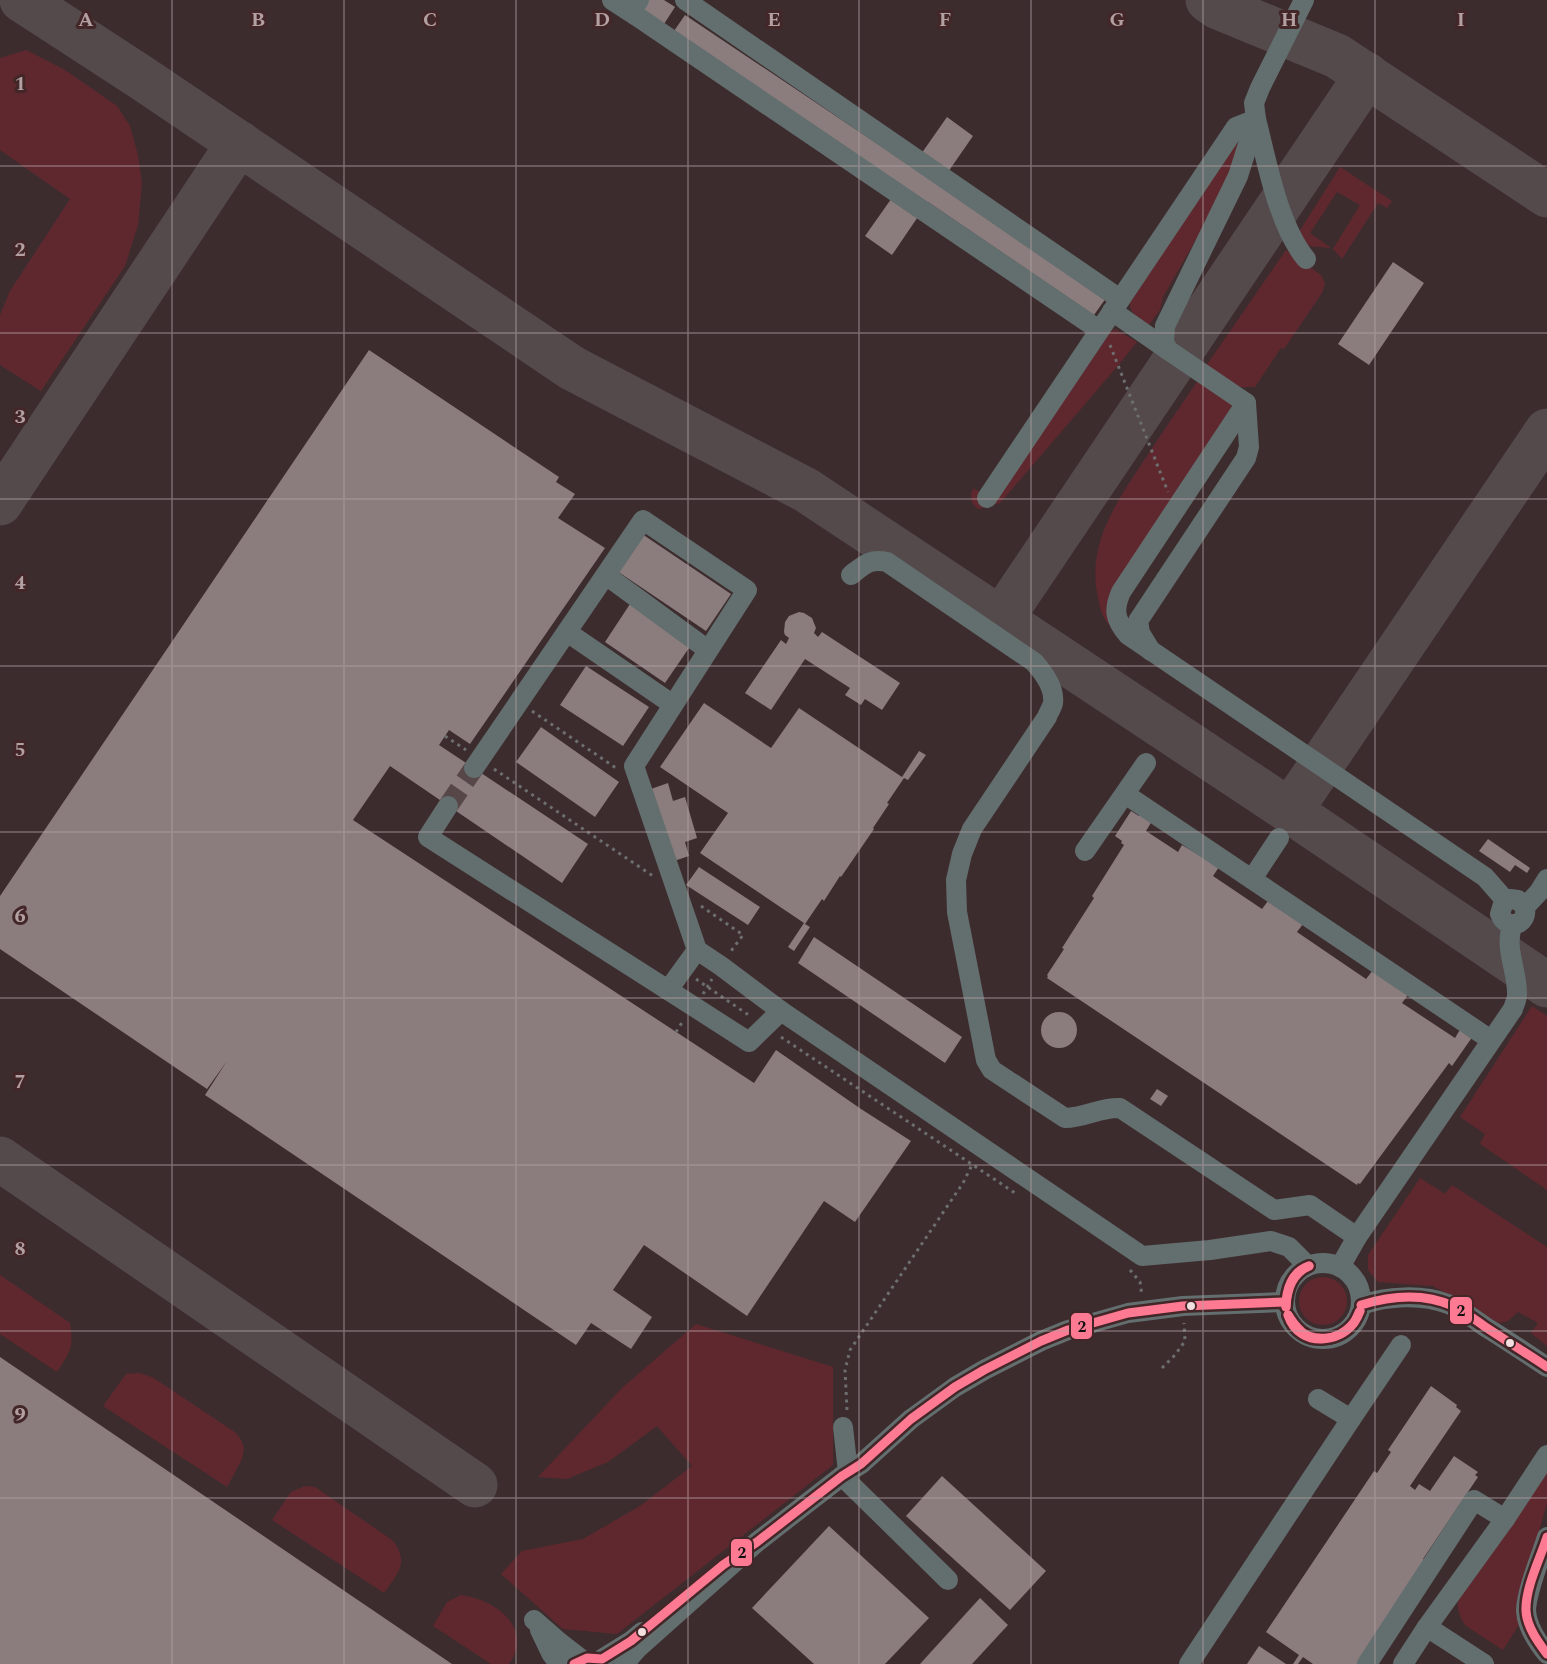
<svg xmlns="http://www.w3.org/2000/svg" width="1547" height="1664" font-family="Spectral,serif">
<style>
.green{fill:#5f282e}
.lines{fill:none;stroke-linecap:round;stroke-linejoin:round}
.taxiway{stroke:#544a4b;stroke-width:45}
.building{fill:#8b7c7d}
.minor-tunnel{stroke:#584749;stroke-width:20;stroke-dasharray:20 10;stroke-linecap:butt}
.path{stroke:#6c6e6f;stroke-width:3;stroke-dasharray:3 4.5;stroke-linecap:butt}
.minor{stroke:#636e6e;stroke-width:20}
.bus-1-casing{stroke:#432628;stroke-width:14}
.bus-1{stroke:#fe7a93;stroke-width:9}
.grid{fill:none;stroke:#b3a0a2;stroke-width:1.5;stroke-opacity:0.55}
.bus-dot{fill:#f3dfe0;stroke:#432628;stroke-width:2}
.grid-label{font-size:20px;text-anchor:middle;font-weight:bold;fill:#b3a0a2;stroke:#432628;stroke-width:6;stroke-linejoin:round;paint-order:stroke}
.line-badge{stroke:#432628;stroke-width:2}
.pale-badge-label{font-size:16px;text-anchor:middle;font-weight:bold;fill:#111}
</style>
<rect width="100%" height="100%" fill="#3d2c2e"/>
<g class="green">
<path d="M26,50l39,20 52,36 13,20 8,29 4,28 -4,42 -13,41 -84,125 -41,-26v-50l10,-24 60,-92 -70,-49v-92z"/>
<path d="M1237,139v18l-14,35 -60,105 -3,13 -11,15c-9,-6 -19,-10 -19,-22z"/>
<path d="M1340,167l52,34 -5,7 -9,-5 -36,56 -9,-10 27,-44 -23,-13 -27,41 21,15c-18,-2 -25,2 -32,-16z"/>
<path d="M1286,250l35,25 4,8 -3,10 -38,56 -3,-1 -26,39h-18l-31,-21z"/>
<path d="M1115,329l22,13 -21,26 -116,135 -22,6c-8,-6 -8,-12 -5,-21l22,13 116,-170z"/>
<path d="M1199,379l31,24 3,5 -120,187 6,41c-4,-5 -9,-9 -12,-14 -7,-9 -8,-20 -10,-30 -9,-49 20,-91 46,-130 18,-28 37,-55 56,-83z"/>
<path d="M1532,1006l15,10v174l-67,-46 5,-10 -25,-17z"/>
<path d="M1420,1178l25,16 7,-9 95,62v99l-16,-13 7,-10 -20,-11 -10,9 -9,2 -66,-37 -55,-4 -10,-12v-15z"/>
<path d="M0,1275l70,48c4,25 0,29 -13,49l-57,-38z"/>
<circle cx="1323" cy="1301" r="24"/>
<path d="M696,1324l137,43v98l-216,169 -54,-5 -62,-55 21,-23 61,-12 57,-33 52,-40 -35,-40 -49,36 -41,17 -29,-2 84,-89z"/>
<path d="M139,1373l13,4 84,56 5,7 3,8 -2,11 -15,28 -124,-81 23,-32z"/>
<path d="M1547,1464v39l-27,97 2,20 -19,30 -37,-24c-6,-8 -9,-16 -8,-26z"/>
<path d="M305,1486l10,1 77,53c18,22 6,33 -8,53l-112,-73 19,-28z"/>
<path d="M461,1595c33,4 74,33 48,69h-18l-58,-38 14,-24z"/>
</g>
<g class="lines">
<g class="taxiway">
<path d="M22,0l120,78 430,290 234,122 484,321 257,174"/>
<path d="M1208,0l10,7 119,49 210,139"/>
<path d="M0,503l239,-360"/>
<path d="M1001,619l366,-544"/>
<path d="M1290,811l257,-380"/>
<path d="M0,1159l475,326"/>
</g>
</g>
<g class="building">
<path d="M645,0h19l11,7 -11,17 -24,-17z"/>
<path d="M685,15l227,152 35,-50 26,19 -34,49 167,113 -12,17 -166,-113 -36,53 -27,-19 36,-51 -227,-154z"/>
<path d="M1393,262l31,21 -55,82 -31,-21z"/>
<path d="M369,350l190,127 -3,5 19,12 -17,24 47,30 -135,196 -21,-14 -10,15 149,99 -26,39 -172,-117 -37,54 401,263 22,-33 85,59 50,32 -56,81 -31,-21 -77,115 -103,-71 -31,45 39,27 -21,32 -40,-26 -15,22 -371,-250 22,-34 -20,28 -207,-140v-53z"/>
<path d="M642,534l89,60 -25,37 -89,-60z"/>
<path d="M630,604l61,41 -26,38 -60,-41z"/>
<path d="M799,612l5,1 8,5 4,10 -2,5 4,4 4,-5 78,51 -18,27 -17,-11 -4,6 -16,-10 5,-7 -45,-29 -34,51 -26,-17 36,-53 5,4 3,-6 -4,-3 -1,-3 1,-10 4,-6z"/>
<path d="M586,666l63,41 -26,39 -63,-41z"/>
<path d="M704,703l67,45 28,-40 103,69 17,-26 7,4 -18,25 -4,-2 -17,25 2,1 -16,24 1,1 -33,48 -1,-1 -16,25 -2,-2 -17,25 5,3 -16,24 -6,-4 16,-24 -104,-70 28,-40 -68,-46z"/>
<path d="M541,727l78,55 -24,35 -79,-55z"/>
<path d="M668,783l5,18 12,-4 12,41 -12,4 4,14 -15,5 -23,-72z"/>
<path d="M1131,811l8,5 1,-2 12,7 -6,10 32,21 4,-7 37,22 -6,9 49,33 6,-8 35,23 -6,8 69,47 7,-9 35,25 -6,8 53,35 6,-10 12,8 -21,30 -3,-3 -89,121 -2,-1 -1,2 -310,-207 1,-2 -1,-1 17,-26 -2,-1 32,-50 -2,-2 32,-51 -3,-2 1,-2 -7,-5z"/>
<path d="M1488,839l42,29 -3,5 -12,-8 -5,7 -31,-21z"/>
<path d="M699,867l61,40 -12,18 -62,-40z"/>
<path d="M814,937l148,100 -17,26 -147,-100z"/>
<circle cx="1059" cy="1030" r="18"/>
<path d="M1157,1089l11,7 -7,10 -11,-7z"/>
<path d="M0,1357l452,307h-452z"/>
<path d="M1431,1386l26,19 -1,2 5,4 -51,75 5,4 4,-6 11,7 24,-35 24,16 -3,3 3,2 -55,82 3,2 -69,103h-44l-10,-7 -5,7h-5l6,-9 -33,-23 108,-161 3,2 14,-21 -3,-2z"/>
<path d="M942,1476l104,95 -36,39 -104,-94z"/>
<path d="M829,1526l100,92 -44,46h-71l-62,-56z"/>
<path d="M980,1598l28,27 -36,39h-52z"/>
<path d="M1259,1646l27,18h-39z"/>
</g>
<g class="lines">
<path class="minor-tunnel" d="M448,806l26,-38"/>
<g class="path">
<path d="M1110,345l58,147"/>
<path d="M532,711l84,57"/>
<path d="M445,736l21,14"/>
<path d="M494,769l159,107"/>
<path d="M701,906l42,29 -12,16"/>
<path d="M696,979l54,37"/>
<path d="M703,994l9,-15"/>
<path d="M676,1032l7,-11"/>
<path d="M781,1037l234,156"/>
<path d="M1130,1270l10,12 2,14"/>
<path d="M1162,1368l13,-13 10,-14 -1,-18"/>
<path d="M847,1410l-2,-40 5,-20 113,-167 9,-18"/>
</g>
<g class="minor">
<path d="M612,0l23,15"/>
<path d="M639,0l-5,6 1,9 464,315"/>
<path d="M685,0l435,299"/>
<path d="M1304,0l-44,88 -6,15 2,16c11,43 22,106 50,140"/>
<path d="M1112,311l56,39"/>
<path d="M1246,403l-125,189c-8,18 -6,28 7,43l357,242 21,24"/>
<path d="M987,498l249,-371 20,-8 -18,57 -73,150 -1,16 4,8 78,53 3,44 -3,11 -108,163 2,12 11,18"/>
<path d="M851,575c13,-10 19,-17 36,-13l147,100c9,10 21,26 19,41 -1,5 -5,10 -6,14l-75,112 -10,25 -6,26 1,32 29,148 6,10 73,48c20,0 35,-11 55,-10l154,102 36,-5 47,32"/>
<path d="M607,576l101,74"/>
<path d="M567,632l105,72"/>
<path d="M1125,794l366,246"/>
<path d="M448,806l-20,31 240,153 29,-40 -63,-184 113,-176 -104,-70 -169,248"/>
<path d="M1085,851l61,-88"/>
<path d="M1252,879l27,-41"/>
<path d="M1525,907l-7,-7 -8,-1 -7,5 -3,10c7,17 28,12 25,-7l14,-15 8,-13"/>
<path d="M697,950l24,16 60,45 361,245 68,-6 61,-9 18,6 19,19"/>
<path d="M668,990l81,52 32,-31"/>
<circle cx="1323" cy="1301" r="38"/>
<path d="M1340,1267l17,-30 156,-228c1,-4 4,-9 4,-14 1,-24 -14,-48 -4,-71"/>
<path d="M1361,1305c26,-9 61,-11 87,-1 13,5 25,14 36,22 21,13 42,27 63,41"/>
<path d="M1351,1419l50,-74"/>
<path d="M843,1427l5,45"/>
<path d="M842,1476l106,104"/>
<path d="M1547,1537c-6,19 -21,55 -21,74 1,15 12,32 21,43"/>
<path d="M534,1620l25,22 22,17"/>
<path d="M1427,1627l57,37"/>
<path d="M540,1630l11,23 8,11"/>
<path d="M602,1659l29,-18 11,-9"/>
<path d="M624,1664l14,-16 119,-106 85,-66 19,-12 50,-45 44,-32 29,-17 57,-29 27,-11 60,-17 55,-7 102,-4"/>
<path d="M1189,1664l162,-245 -33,-20"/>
<path d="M1367,1664l107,-164 31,19"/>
<path d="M1403,1664l24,-37 78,-108 42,-64"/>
</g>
<defs>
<g id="bus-1">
<path d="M1361,1305c29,-9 63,-12 92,1 11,5 21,13 31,20 21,14 42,27 63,41"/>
<path d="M1286,1307c0,-17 5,-35 23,-41"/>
<path d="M1286,1307c1,-18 6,-33 23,-41"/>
<path d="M1288,1315c3,4 5,8 9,12 14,17 42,14 56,-3 3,-3 4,-9 7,-13"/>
<path d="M1288,1315c11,36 61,29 72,-4"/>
<path d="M1547,1537c-7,22 -22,51 -21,74 1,16 12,31 21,43"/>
<path d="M574,1664l13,-6 15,1 29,-18 92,-76 34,-23 85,-66 19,-12 50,-45 44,-32 29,-17 57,-29 27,-11 60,-17 55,-7 102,-4"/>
</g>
</defs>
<use href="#bus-1" class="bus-1-casing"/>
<use href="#bus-1" class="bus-1"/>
</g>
<path class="grid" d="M172,0v1664M344,0v1664M516,0v1664M688,0v1664M859,0v1664M1031,0v1664M1203,0v1664M1375,0v1664M0,166h1547M0,333h1547M0,499h1547M0,666h1547M0,832h1547M0,998h1547M0,1165h1547M0,1331h1547M0,1498h1547"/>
<g class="bus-dot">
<circle cx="1191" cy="1306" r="5"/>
<circle cx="1510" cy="1343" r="5"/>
<circle cx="642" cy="1632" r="5"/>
</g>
<g class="grid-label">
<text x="86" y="26">A</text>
<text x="258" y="26">B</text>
<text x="430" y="26">C</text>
<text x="602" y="26">D</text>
<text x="774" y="26">E</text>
<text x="945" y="26">F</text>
<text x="1117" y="26">G</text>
<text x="1289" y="26">H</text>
<text x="1461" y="26">I</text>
<text x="20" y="90">1</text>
<text x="20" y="256">2</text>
<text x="20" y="423">3</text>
<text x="20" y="589">4</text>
<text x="20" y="756">5</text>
<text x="20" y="922">6</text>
<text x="20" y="1088">7</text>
<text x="20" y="1255">8</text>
<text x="20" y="1421">9</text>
</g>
<g class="line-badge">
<rect x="1449" y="1296" width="24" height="29" rx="6" fill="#fe7a93"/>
<rect x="1070" y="1312" width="23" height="28" rx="6" fill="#fe7a93"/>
<rect x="730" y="1538" width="23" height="29" rx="6" fill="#fe7a93"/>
</g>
<g class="pale-badge-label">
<text x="1461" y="1316">2</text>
<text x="1082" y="1332">2</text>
<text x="742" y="1558">2</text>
</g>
</svg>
